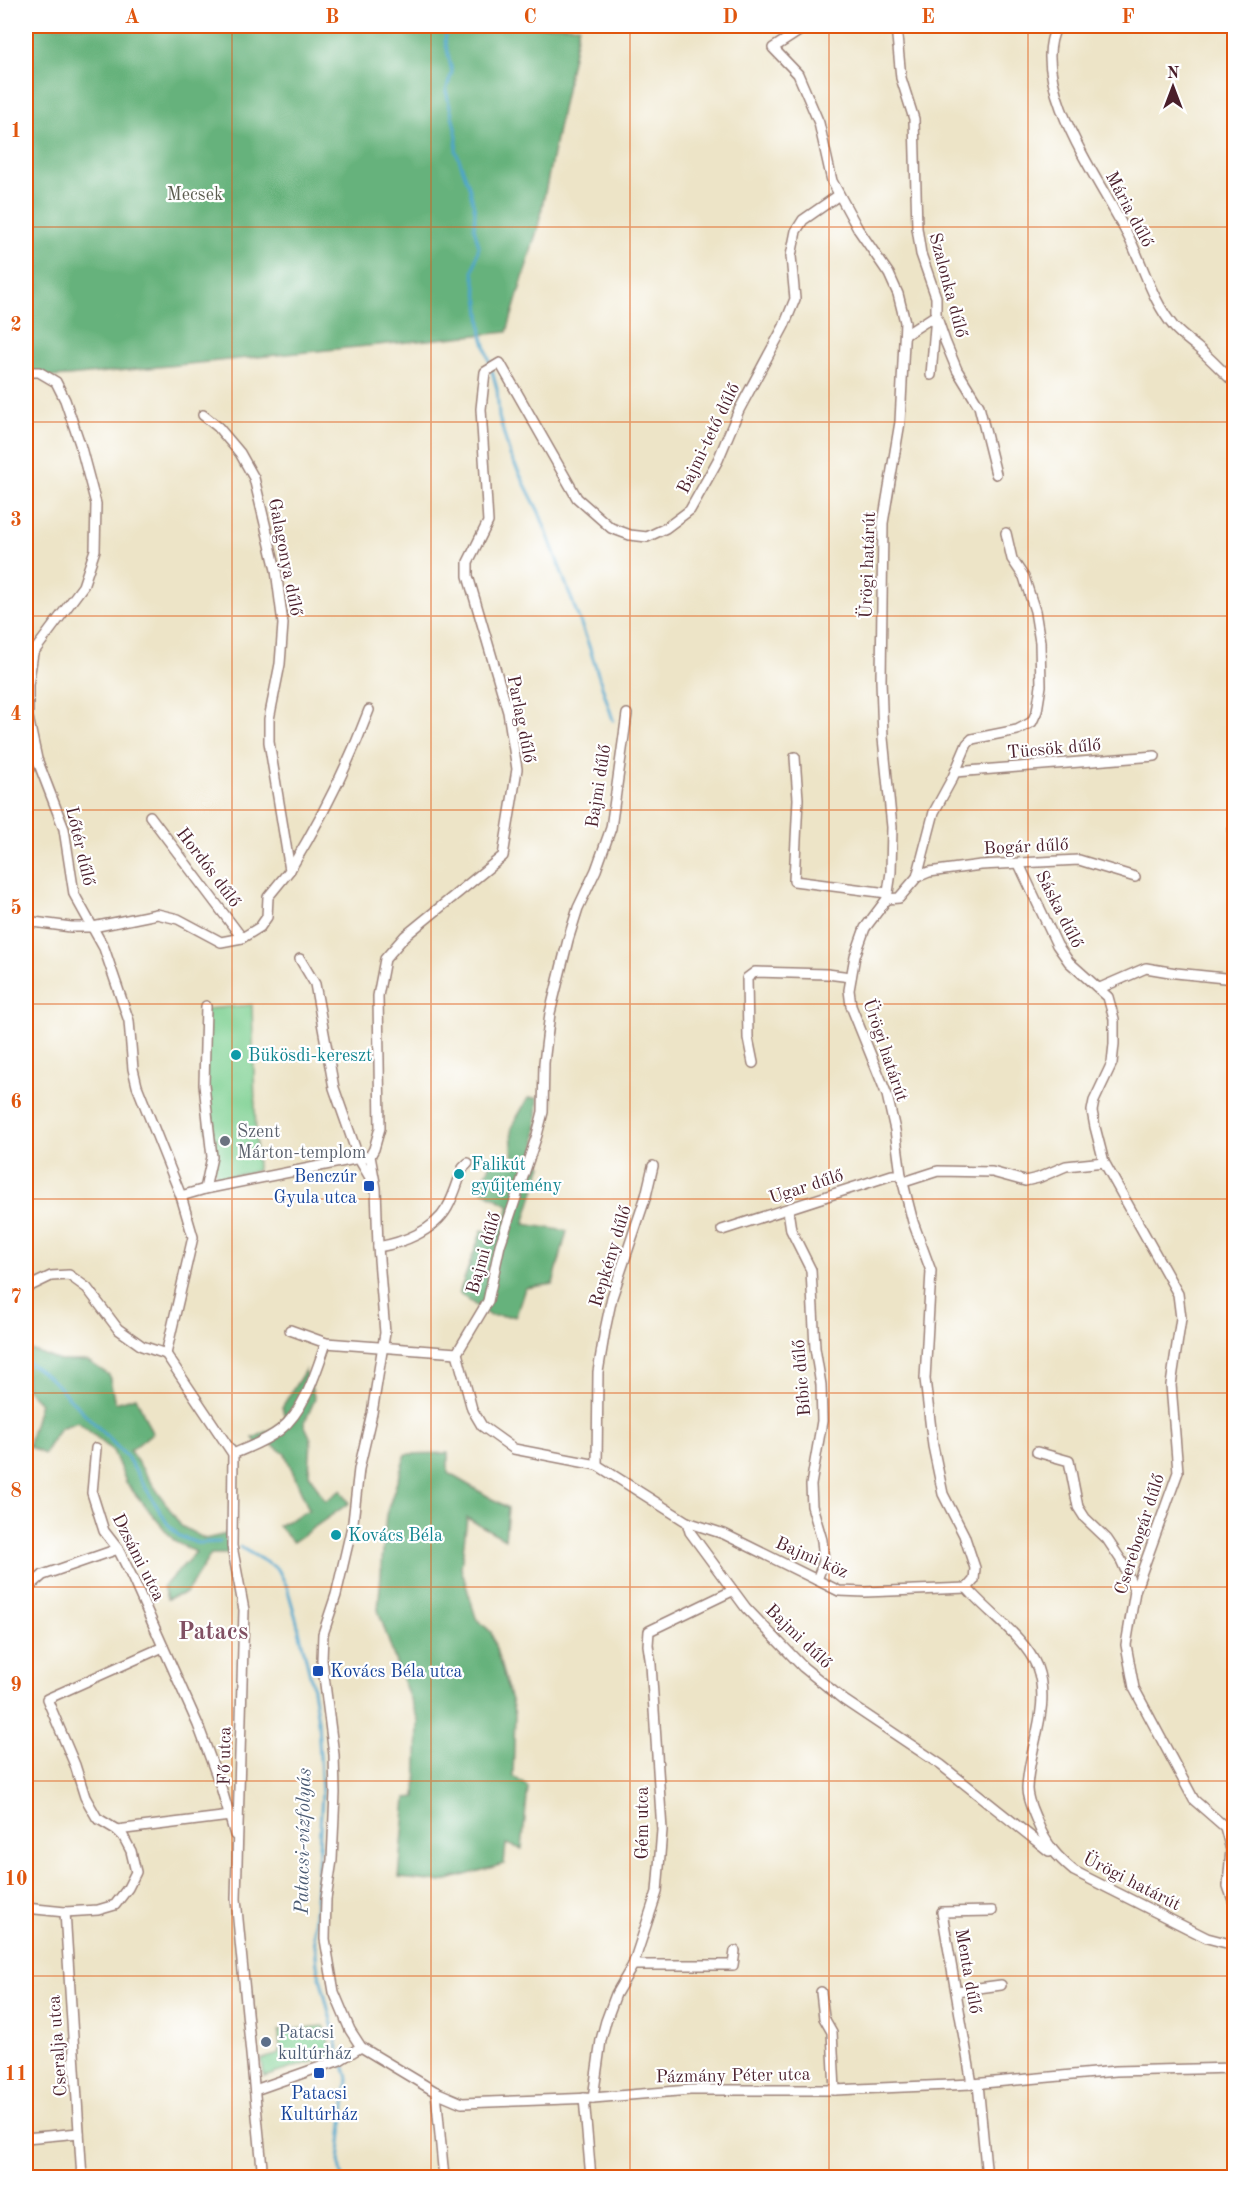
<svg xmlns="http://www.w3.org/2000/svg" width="1260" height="2203" font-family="'Old Standard TT',serif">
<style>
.green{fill:#7ed092;stroke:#64785e;stroke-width:1.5}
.forest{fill:#66b27c;stroke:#586854;stroke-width:1.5}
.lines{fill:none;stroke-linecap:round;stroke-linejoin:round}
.stream{stroke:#4da5ca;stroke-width:3}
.minor-casing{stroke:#9c8279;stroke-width:12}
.minor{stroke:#fff;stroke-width:9}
.grid{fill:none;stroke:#e0560e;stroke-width:1.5;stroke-opacity:0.55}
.culture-dot{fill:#0f9aa8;stroke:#fff;stroke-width:2}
.worship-dot{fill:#6b7280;stroke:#fff;stroke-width:2}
.transit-dot{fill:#1a4fb4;stroke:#fff;stroke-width:2}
.service-dot{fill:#5c6f8a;stroke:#fff;stroke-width:2}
.labels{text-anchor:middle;stroke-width:4.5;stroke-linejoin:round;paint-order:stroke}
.park-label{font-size:18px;fill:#5c5d4f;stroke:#fff}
.street-label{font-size:18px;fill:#4a1f2b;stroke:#fff}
.culture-label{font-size:18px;fill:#0d838f;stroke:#fff;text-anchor:start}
.worship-label{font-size:18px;fill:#5b616d;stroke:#fff;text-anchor:start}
.transit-label{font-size:18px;fill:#164399;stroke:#fff;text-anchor:end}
.service-label{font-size:18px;fill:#4e5e75;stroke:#fff;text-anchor:start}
.water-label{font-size:20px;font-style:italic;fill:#4b5b73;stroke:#fff}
.district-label{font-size:24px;font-weight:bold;fill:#815063;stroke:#fff}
.neatline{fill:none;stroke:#e0560e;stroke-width:2}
.grid-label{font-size:20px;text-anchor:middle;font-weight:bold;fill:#e0560e}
</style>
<rect width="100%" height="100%" fill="#fff"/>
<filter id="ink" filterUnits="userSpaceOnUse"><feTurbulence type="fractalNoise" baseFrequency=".0167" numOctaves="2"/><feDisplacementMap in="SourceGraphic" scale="12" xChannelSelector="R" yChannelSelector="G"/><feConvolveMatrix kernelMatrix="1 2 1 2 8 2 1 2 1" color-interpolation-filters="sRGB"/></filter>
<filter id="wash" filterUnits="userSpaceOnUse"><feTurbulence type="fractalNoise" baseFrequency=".008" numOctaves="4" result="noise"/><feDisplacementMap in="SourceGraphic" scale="24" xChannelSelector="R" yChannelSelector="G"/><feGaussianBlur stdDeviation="1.35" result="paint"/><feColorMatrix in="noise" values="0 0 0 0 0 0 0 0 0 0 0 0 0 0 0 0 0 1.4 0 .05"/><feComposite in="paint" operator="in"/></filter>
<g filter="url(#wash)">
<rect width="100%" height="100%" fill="#ede4c7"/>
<g class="green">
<path d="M252,1005l5,166 -40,8 -11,-52v-118z"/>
<path d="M324,2026l9,29 -69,22 -2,-18 18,-5 -1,-23z"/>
</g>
<g class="forest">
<path d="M26,26h553l-41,201 -31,105 -439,44 -42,2z"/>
<path d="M528,1098h10l-3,63 7,4 -18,59 43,7 -14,53 -28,4 -9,28h-26l-31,-23 23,-63 17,5 11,-29 -31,-17 14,-30 20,6 -2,-37z"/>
<path d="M26,1348l34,13h28l21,14 6,28 21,-6 16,36 -22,18 51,75 24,13 22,-5 1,20h-17l-25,39 -19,6 -4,-12 33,-35 -21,-10 -48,-58 -14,-33 -35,-29 -18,6 -16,26 -16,-8 12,-43 -14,-14z"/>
<path d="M305,1370l10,29 -11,25 7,15 -2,35 16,27 16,-11 8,13 -56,39 -15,-16 31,-16 -24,-56 -18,-13 -8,5 -6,-8 24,-11 8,-10 -3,-10z"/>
<path d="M448,1453v20l60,35 -3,31 -38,-21 -6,50 15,50 15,14 24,82 -2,62 15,11 -6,62 -16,-5 -2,20 -63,18 -42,-4 7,-80 10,-1 2,-77 -20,-51 -20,-59 8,-95 20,-61z"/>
</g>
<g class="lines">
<g class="stream">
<path d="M447,26l-2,14 7,32 -6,19 11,45 -1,15 13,35 6,25 -1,17 5,18 -6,26 6,31 3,32 15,54 2,28 11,38 29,57 49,131 25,77"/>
<path d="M26,1361l25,18 76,78 40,66 12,13 18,7 23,-1"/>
<path d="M240,1547l38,22 9,18 10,35 15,61 6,38 4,73 -8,140 3,31 22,87"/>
<path d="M343,2178l-4,-17 9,-83 -4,-13"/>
</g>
</g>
</g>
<g filter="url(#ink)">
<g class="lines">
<defs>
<g id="minor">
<path d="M807,26l-34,22 25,26 21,49 13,58 26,48 31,45 9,20 7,28 -5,100 -17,101 -2,157 2,58 9,89 -1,45 -4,27 -22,29 -10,28 -6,34 2,16 36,89 8,35 6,45 12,47 18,49 -6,108 8,67 10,48 21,41 11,33 -1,12 -7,8c21,25 58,49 70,79 15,41 -9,81 -10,122 0,12 7,24 11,35 8,20 19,33 36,47l133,67 27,7"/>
<path d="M896,26l5,52 13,41 3,109 4,26 15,43v18l9,26 12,29 22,36 17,68"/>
<path d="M1057,26c-30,55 43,155 68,204 18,32 25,68 49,97 7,8 16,14 24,21 13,11 24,23 36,34"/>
<path d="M905,335l31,-20 -5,60"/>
<path d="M26,372h13l17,10 9,18 15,44 16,60 -1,46 -12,36 -50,67 -5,32v32l9,42 27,70 10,65 30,54 25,73 4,48 4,17 44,110 12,41 -27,117"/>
<path d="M627,714l-16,114 -15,42 -18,38 -10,32 -18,73 -6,50 -1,49 -6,23 -37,110 -12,56 -31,52 15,56 10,17 32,23 83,16 90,57 3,10 56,76 57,59 41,33 97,65 108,86"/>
<path d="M795,757l3,42 -4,82 93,12"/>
<path d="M955,772l200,-16"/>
<path d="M150,816l92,122"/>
<path d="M1233,830l1,4"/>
<path d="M1019,864l38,81 12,17 39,35 6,22v25l-2,19 -18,38 -2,10 3,16 9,35 74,132 3,24 -10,67 7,87 -43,119 -9,54 8,43 60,112 31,27 6,23 -3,36 6,17"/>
<path d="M290,870c31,-51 58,-104 79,-160"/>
<path d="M917,877l12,-5 52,-7 98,-5 56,17"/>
<path d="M887,899l12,-1 18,-21 17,-65 19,-35 14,-33 5,-5 45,-9 15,-8 5,-11 4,-25 -1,-44 -5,-31 -11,-34 -12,-18 -6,-26"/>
<path d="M26,921l45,6h22l64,-13 21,5 43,23 21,-4 18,-11 7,-10 1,-20 22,-27 -21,-128v-23l11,-55 3,-40 -7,-54 -22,-92 -14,-25 -22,-26 -15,-12"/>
<path d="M300,959l15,25 19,104 25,71 13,22"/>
<path d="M1100,988l46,-20 30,5 58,6"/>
<path d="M753,1063l-5,-25 -1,-60 8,-6 72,2 24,3"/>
<path d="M370,1156l6,32 2,59 7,86 -13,80 -13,56 -6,53 -17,73 -13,39 -1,26 12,95 1,38 -3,67 -6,39 -1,40 9,53 16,38 11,17 75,45 26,11 131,-5 97,-8h145l137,-6 144,-13 118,-3"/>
<path d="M904,1182l34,-11 54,1 33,9 13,-3 28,-12 38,-4"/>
<path d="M205,1189l7,-32 -8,-72 2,-79"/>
<path d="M181,1196l24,-7 165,-33 4,-7 6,-21 -2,-132 7,-37 20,-23 98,-80 14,-87 -9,-57 -40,-136v-14l20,-40 -7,-113 4,-37 15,-9 77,135 34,30 19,7 17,2 19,-9 24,-18 28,-50 21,-50 45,-84 11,-27 -4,-43 5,-25 7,-11 36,-25"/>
<path d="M788,1210l3,20 20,40 4,78 6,37 1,36 -11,64 1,21 10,34 2,21 -7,19"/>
<path d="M722,1230l170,-55h9"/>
<path d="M378,1247c24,-4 56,-16 69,-39 7,-12 11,-27 16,-40l5,-5"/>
<path d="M26,1288l25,-12 18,-1 18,13 31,41 24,17 24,8"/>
<path d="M290,1330l36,13 131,10"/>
<path d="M166,1354l67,100 -1,92 12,64 -8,289 27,279"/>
<path d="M96,1448l-4,45 12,38 14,18 14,28 66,148 23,62 14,48"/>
<path d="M1037,1452l32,9 9,46 7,11 22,21 14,21 14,31"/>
<path d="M233,1454c16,-7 33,-13 47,-24 25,-20 36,-58 46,-87"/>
<path d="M597,1465l1,-93 7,-42 7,-33 34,-101 7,-30"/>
<path d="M687,1522l37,12 115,57 26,1 102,-4"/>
<path d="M26,1590l17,-15 75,-26"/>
<path d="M117,1830l113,-14"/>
<path d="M26,1908l39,4 33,-2 17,-5 13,-17 8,-16 -5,-21 -8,-15 -6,-6 -20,-12 -12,-21 -10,-32 -28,-66 116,-52"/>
<path d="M65,1912l17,266"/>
<path d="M633,1965h100l2,-14"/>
<path d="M956,1991l45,-6"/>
<path d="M821,1992l3,26 8,14 3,58"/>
<path d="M972,2084l-30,-172 50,-1"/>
<path d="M978,2084l9,94"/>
<path d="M255,2090l85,-30 21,-13"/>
<path d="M436,2092l8,86"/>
<path d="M584,2098l7,80"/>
<path d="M593,2098l8,-58 5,-19 10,-27 17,-29 24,-73 5,-62 -11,-165 -3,-20 1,-14 83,-40"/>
<path d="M26,2138l53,-5"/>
</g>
</defs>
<use href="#minor" class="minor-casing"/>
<use href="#minor" class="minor"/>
</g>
</g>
<path class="grid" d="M232,26v2152M431,26v2152M630,26v2152M829,26v2152M1028,26v2152M26,227h1208M26,422h1208M26,616h1208M26,810h1208M26,1004h1208M26,1199h1208M26,1393h1208M26,1587h1208M26,1781h1208M26,1976h1208"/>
<g class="culture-dot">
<circle cx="236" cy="1055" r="6"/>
<circle cx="459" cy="1174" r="6"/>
<circle cx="336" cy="1535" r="6"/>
</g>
<circle class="worship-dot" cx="225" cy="1141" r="6"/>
<g class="transit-dot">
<rect x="363" y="1180" width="12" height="12" rx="3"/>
<rect x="312" y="1665" width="12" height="12" rx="3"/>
<rect x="313" y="2067" width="12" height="12" rx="3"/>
</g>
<circle class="service-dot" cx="266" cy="2042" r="6"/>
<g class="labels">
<g class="park-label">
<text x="195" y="200">Mecsek</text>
</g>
<g class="street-label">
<text transform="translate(1130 209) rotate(62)" y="6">Mária dűlő</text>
<text transform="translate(949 285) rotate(75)" y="6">Szalonka dűlő</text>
<text transform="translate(708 438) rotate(-64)" y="6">Bajmi-tető dűlő</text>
<text transform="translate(286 557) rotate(79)" y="6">Galagonya dűlő</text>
<text transform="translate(867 565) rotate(-88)" y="6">Ürögi határút</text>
<text transform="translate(522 719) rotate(79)" y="6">Parlag dűlő</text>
<text transform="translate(1054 748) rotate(-5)" y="6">Tücsök dűlő</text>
<text transform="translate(598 786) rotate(-81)" y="6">Bajmi dűlő</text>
<text transform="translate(81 846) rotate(77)" y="6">Lőtér dűlő</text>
<text transform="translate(1026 846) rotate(-3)" y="6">Bogár dűlő</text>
<text transform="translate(209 867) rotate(53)" y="6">Hordós dűlő</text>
<text transform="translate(1060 909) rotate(63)" y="6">Sáska dűlő</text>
<text transform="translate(886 1050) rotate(71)" y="6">Ürögi határút</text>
<text transform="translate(806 1186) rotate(-18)" y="6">Ugar dűlő</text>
<text transform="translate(483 1253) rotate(-74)" y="6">Bajmi dűlő</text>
<text transform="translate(610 1256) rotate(-73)" y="6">Repkény dűlő</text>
<text transform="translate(801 1378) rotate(-95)" y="6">Bíbic dűlő</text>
<text transform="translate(1139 1534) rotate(-72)" y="6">Cserebogár dűlő</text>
<text transform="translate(139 1557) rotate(63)" y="6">Dzsámi utca</text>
<text transform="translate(812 1557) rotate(24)" y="6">Bajmi köz</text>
<text transform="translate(799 1636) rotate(44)" y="6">Bajmi dűlő</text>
<text transform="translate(224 1756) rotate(-89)" y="6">Fő utca</text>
<text transform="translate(642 1823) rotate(-90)" y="6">Gém utca</text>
<text transform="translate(1132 1881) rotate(27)" y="6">Ürögi határút</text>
<text transform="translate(969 1971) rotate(80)" y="6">Menta dűlő</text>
<text transform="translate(57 2046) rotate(-94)" y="6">Cseralja utca</text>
<text transform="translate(733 2075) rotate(-1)" y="6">Pázmány Péter utca</text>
</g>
<g class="culture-label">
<text x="248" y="1061">Bükösdi-kereszt</text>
<text x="471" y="1170">Falikút<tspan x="471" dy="21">gyűjtemény</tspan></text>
<text x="348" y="1541">Kovács Béla</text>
</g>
<g class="worship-label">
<text x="237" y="1137">Szent<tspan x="237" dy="21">Márton-templom</tspan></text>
</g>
<g class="transit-label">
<text x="357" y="1182">Benczúr<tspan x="357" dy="21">Gyula utca</tspan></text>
<text x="330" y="1677" text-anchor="start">Kovács Béla utca</text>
<text x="319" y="2099" text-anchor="middle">Patacsi<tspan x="319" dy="21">Kultúrház</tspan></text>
</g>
<g class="service-label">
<text x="278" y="2038">Patacsi<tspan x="278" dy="21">kultúrház</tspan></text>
</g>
<g class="water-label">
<text transform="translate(302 1841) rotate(-89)" y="7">Patacsi-vízfolyás</text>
</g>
<g class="district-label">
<text x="213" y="1639">Patacs</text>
</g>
</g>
<rect width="1260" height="2203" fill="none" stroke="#fff" stroke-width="66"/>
<g transform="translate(1173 87)" stroke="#ffffff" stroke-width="4.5" paint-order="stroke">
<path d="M0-4.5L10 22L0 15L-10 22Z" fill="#4a1f2b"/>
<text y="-9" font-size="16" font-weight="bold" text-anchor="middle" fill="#4a1f2b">N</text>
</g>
<rect x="33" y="33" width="1194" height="2137" class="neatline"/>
<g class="grid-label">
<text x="132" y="23">A</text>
<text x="332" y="23">B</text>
<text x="530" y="23">C</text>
<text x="730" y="23">D</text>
<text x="928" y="23">E</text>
<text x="1128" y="23">F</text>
<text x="16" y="137">1</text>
<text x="16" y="331">2</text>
<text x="16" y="526">3</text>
<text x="16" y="720">4</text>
<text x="16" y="914">5</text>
<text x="16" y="1108">6</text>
<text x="16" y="1303">7</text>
<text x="16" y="1497">8</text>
<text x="16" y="1691">9</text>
<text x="16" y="1885">10</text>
<text x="16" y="2080">11</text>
</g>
</svg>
